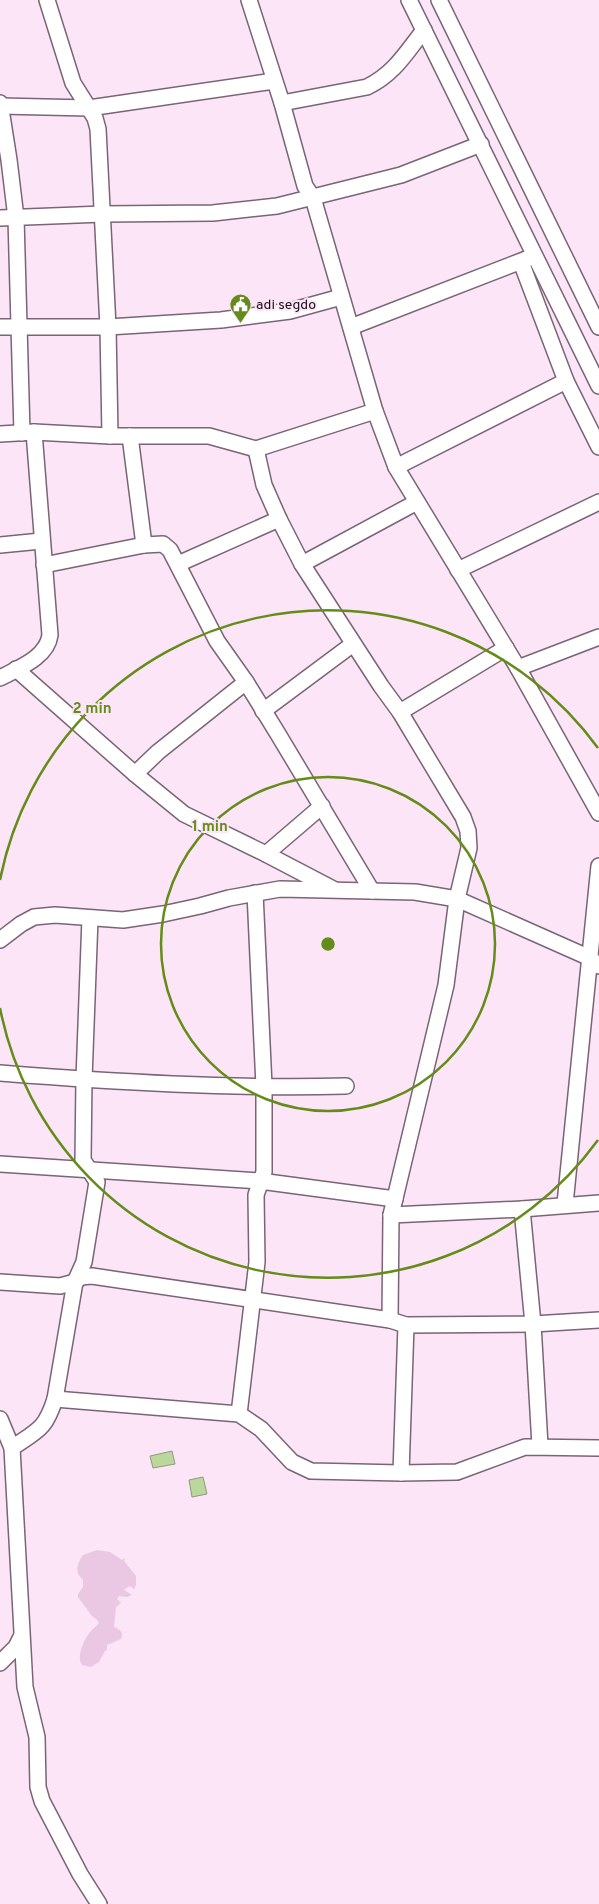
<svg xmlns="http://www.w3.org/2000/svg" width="599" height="1904" font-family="Overpass,sans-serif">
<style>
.green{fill:#eac8e3}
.building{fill:#bcd79c;stroke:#8e9982}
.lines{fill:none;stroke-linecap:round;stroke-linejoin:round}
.minor-casing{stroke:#796575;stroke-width:18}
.minor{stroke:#fff;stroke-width:15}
.ring{fill:none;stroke:#638c19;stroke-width:2.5}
.labels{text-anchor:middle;stroke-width:4;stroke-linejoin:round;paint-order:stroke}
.poi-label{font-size:14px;fill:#181016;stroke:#fce5f7;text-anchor:start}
.centre{fill:#638c19;stroke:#fce5f7;stroke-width:2.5}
.ring-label{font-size:15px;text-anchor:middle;font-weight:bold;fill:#638c19;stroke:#fce5f7;stroke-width:4;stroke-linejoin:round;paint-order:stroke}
</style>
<rect width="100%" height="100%" fill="#fce5f7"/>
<path class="green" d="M97,1550l13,2 12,8 3,-2 -1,3 12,15v9l-2,4 -4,-3 -6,4 8,5 -5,2 -8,-1 -2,3 4,4 -5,4 -2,20c6,2 10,6 7,12l-14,6v5l-2,1 -6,11 -8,5 -9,-2c-6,-9 2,-26 9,-34 3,-4 6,-4 8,-9l-3,-3 -4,-3 -14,-19v-3l5,-7v-7c-9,-8 -6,-16 0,-25z"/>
<g class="building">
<path d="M172,1451l3,13 -22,4 -3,-12z"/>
<path d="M203,1477l4,17 -15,3 -3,-17z"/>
</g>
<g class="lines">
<defs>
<g id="minor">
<path d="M47,0l26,83 22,35 3,11 10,198 2,109"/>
<path d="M249,0l33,103 23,83 8,12 62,213 21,56 122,201 81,145"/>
<path d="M409,0l190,386"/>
<path d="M439,0l160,327"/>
<path d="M0,103l9,57 7,58 6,215"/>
<path d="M282,103l85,-16c27,-13 39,-34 57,-57"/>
<path d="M0,106l89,2 185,-27"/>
<path d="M0,218l103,-4 110,-1 64,-7 124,-31 80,-31"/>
<path d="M521,262l45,119 33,66"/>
<path d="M0,327h108l113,-7 69,-9 51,-14"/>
<path d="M351,327l178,-69"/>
<path d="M0,434l34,-2 76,4h99l47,13 119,-38"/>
<path d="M130,436l14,109"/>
<path d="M256,449l8,36 15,34 23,45 79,122 19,26 63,105 5,14 1,17 -12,51 -11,86 -55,230 -1,105"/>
<path d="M396,467l170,-86"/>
<path d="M0,545l41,-4"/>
<path d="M178,564l101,-45"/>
<path d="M302,564l115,-62"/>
<path d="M44,565l100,-20 19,-1 7,6 47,91 29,41 32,52 94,157"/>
<path d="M458,570l141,-68"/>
<path d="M518,668l81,-31"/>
<path d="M16,669l119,105"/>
<path d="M0,678c18,-10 47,-20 50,-43l-16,-203"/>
<path d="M246,682l-88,70 -23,22 49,40 82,40 67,35"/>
<path d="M263,711l90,-67"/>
<path d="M400,712l106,-64"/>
<path d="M266,854l56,-48"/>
<path d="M0,940l21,-16 13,-7 21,-2 68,5 40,-6 37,-8 29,-8 51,-9 135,3 42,7 133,59 9,8"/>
<path d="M0,1073c115,9 231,16 346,13"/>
<path d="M0,1164l260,17 135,18"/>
<path d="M565,1204l34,-338"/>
<path d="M522,1209l11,115 7,122"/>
<path d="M391,1215l131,-6 77,-6"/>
<path d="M0,1282l60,4 15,-4 6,-5 11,-1 298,44 16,5 127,-1 66,-4"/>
<path d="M55,1399l184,15 22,15 31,33 19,9 90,2 56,-1 68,-25 74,1"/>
<path d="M239,1414l18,-152 -1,-67 8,-23v-86l-9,-193"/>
<path d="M0,1419l12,29 13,239 12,50 1,50 4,14 38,73 19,30"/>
<path d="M12,1448c26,-18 33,-18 43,-49l20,-117 9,-20 13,-80 -14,-22 1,-81 6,-161"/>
<path d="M401,1473l5,-148"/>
<path d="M0,1663l16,-16 5,-10"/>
</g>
</defs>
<use href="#minor" class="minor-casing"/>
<use href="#minor" class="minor"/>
</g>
<g class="ring">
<circle cx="328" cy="944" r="167"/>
<path d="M598 1140A334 334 0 0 1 0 1008M0 880A334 334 0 0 1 598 748"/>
</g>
<defs>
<symbol id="civic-pin" viewBox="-11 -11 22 30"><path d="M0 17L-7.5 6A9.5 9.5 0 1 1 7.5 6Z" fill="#638c19" stroke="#fce5f7"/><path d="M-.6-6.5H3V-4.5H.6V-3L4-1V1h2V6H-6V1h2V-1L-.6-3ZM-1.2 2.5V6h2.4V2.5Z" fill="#fff"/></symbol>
</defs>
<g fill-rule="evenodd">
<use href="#civic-pin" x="228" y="292" width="25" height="34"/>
</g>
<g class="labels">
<g class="poi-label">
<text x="256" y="309">adi segdo</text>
</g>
</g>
<circle cx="328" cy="944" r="8" class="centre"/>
<g class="ring-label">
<text x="92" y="713">2 min</text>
<text x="210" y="831">1 min</text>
</g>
</svg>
